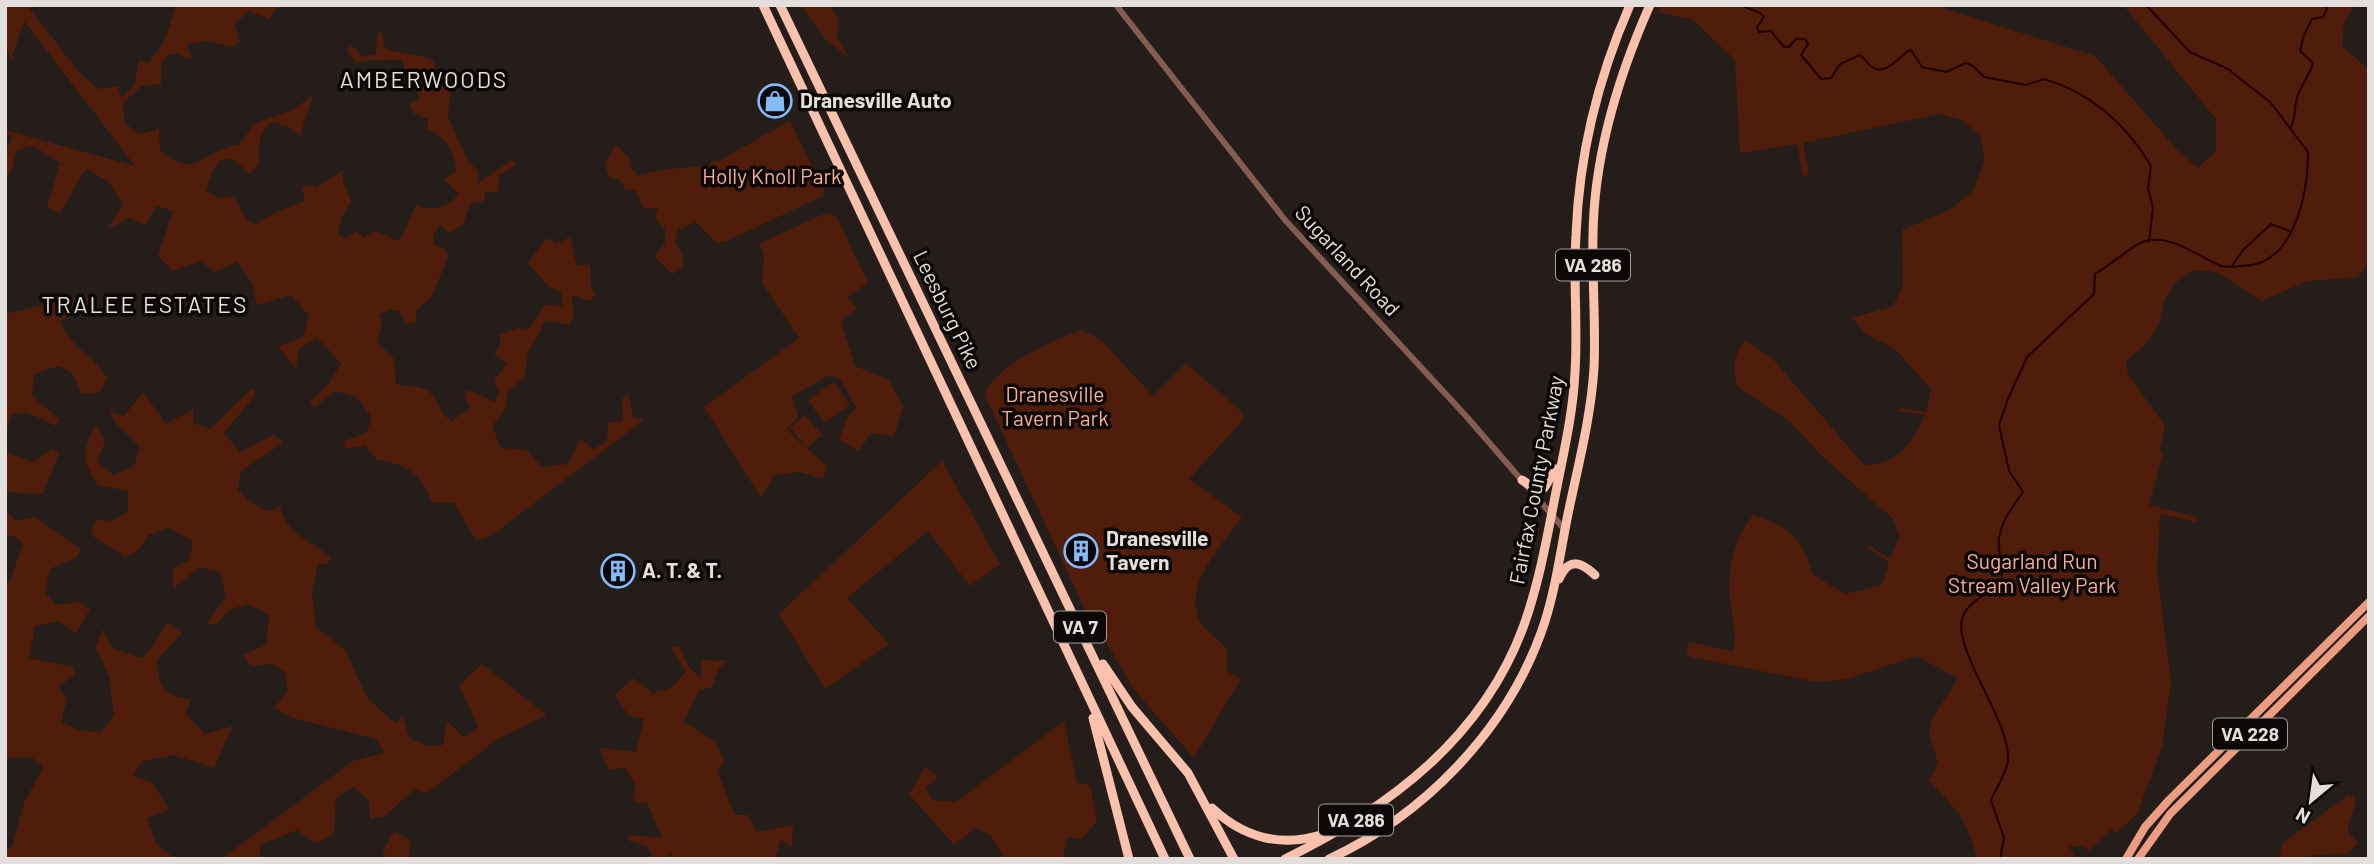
<svg xmlns="http://www.w3.org/2000/svg" width="2374" height="864" font-family="Barlow,sans-serif">
<style>
.green{fill:#4f1d0a}
.lines{fill:none;stroke-linecap:round;stroke-linejoin:round}
.stream{stroke:#230000;stroke-width:2}
.minor{stroke:#845d50;stroke-width:6}
.major{stroke:#ec9c81;stroke-width:8}
.highway{stroke:#fcc1ad;stroke-width:9}
.labels{text-anchor:middle;stroke-width:7;stroke-linejoin:round;paint-order:stroke}
.shield{fill:#0b0807;stroke:#a39e9c;stroke-width:2}
.shield-label{font-size:19px;font-weight:bold;fill:#e4dedc}
.poi-label{font-size:21px;font-weight:bold;fill:#e4dedc;stroke:#0b0807;text-anchor:start}
.park-label{font-size:21px;fill:#f6ae96;stroke:#0b0807}
.street-label{font-size:21px;fill:#e4dedc;stroke:#0b0807}
.neighbourhood-label{font-size:23px;letter-spacing:2px;fill:#e4dedc;stroke:#0b0807}
</style>
<rect width="100%" height="100%" fill="#251d1a"/>
<g class="green">
<path d="M5,5h22l51,66 20,18 20,-3 3,12 13,-12 5,-25 10,2 16,-23 11,-35h103l-10,14 -21,-8 -13,13 5,18 -8,5 -25,-6 -20,3 5,16 -14,-6h-9l-8,10v20l-19,2 -19,17 2,20 14,11 20,-5 1,21c34,33 45,-2 79,-5l15,-21 40,-15 19,-14 -13,41 -12,-10 -16,-4c-15,10 -13,27 -13,43l-10,9 -15,-15 -14,1 -8,12 -6,19 12,7 17,-2 11,24 9,5c14,-11 32,-17 50,-24l-3,-13 7,-3 7,3 27,-18v11l8,20 -9,16 -4,17 8,5 9,-8 9,6 10,-6 25,10 17,-36c17,7 32,2 43,-11l-15,-15 12,-8c-1,-19 -11,-35 -29,-42l1,-10 -15,-6 -4,-10 10,-3 -2,-10 -11,-6 -5,-11 3,-8 -3,-6c-16,3 -29,-1 -44,4l-10,-11 2,-6 7,2 4,8 16,-1 2,-25 5,5 1,13c17,7 32,5 49,12l5,21 13,2 -3,34 20,44 10,10v12l34,-23 4,5 -17,10 -1,18 -13,-2 -1,10 -14,3 -7,21 -14,8 -9,-8 -7,10 1,9 12,6 2,8 -17,39 -15,14 1,11 -11,2 -7,-13 -10,-2 -10,6 3,9 -5,18 17,17 2,25c11,4 21,0 32,7 11,8 11,23 24,30l18,-13 -6,-14 5,-4 26,12 4,-11 -5,-10 13,-17 -13,-10 7,-10 -2,-10 20,-6 10,1 15,-23 9,-2 10,2 -2,-15 -12,-4 -21,-24 18,-25 10,6 14,-7 7,29 13,-2 1,24 5,5 -5,8 -20,-6 3,20 -5,10 -23,-5 -19,35 -2,22 -18,15 -1,16 -14,18 9,22 25,2 16,17 26,-3 12,-25 14,10 13,-8 1,-18 15,-3 -1,-21 6,-7 5,25 11,3 -153,116 -15,4 -22,-37 -22,-1c-11,-28 -24,-38 -55,-42l-12,-15 -20,4 -1,-8 22,-8 6,-15 -15,-21 -23,-6 -20,17 -4,-7 18,-16 13,-22 -24,-25 -18,10 -3,21 -18,-23 25,-9 6,-21 -18,-21 -34,10 -5,-22 -15,-21 -23,10 -13,-11 -29,10 -14,-15 15,-45 -17,-5 -10,19 -17,-7 -21,11 15,-24 -15,-24 -22,-12 -26,44 -13,-6 13,-44 -26,-17 -17,4 -5,19 -7,12v-28l7,-16 -7,-3v-4l130,36 -111,-145 -13,40 -6,-20z"/>
<path d="M801,5h27c11,12 14,16 8,31l15,24 -26,-21z"/>
<path d="M1661,5h272l162,51 85,97 18,15 18,-17v-32l-93,-114h233l-12,17 -2,24 27,24v191l-11,16 -50,4 -47,20 -44,-29 -24,-2 -19,14 -10,18 -5,23 -13,19 -20,17 2,13 37,52 -6,26 4,1 -14,52 48,12 -1,5 -36,-8 -3,58 14,110 -9,65 -25,67 -22,20 -2,-6 -25,23 -3,-4 -16,-1 7,13h-99c-11,-45 -20,-47 -48,-79l9,-17 -9,-29 3,-15 26,-41 -42,-22 -68,23 -31,3 -126,-25 -5,-5 3,-10 44,9c4,-16 0,-27 -2,-43 -5,-34 1,-66 22,-93 36,12 50,22 59,59l33,20 37,-9 7,-23 -22,-15 1,-2 22,14 10,-23 -7,-17 -71,-63 -32,-34 -53,-36c-4,-19 -4,-30 8,-46l27,18 92,107c34,0 48,-22 61,-50l-26,-4v-3l27,4 5,-23 -35,-39 -30,-16 -14,-16 41,-12 10,-20 -1,-56 49,-21 22,-18 12,-31 -5,-25 -18,-15 -23,-6 -136,29 6,32 -6,1 -6,-32 -57,9 -5,-93 -42,-40 -35,-8z"/>
<path d="M790,121l34,69 -1,6 -96,45 -10,2 -21,-21 -18,8 -3,12 8,14 -1,13 -10,5 -18,-18 11,-13v-14l-10,-10 3,-11h-15l-7,-17 -11,-2 -6,-10 -9,-1 -5,-13 10,-21 16,16 -2,5 9,11c12,-5 58,-11 70,-9l5,-7 5,1z"/>
<path d="M826,213l10,3 32,67 -21,14 10,11 -16,13 14,45 34,14 14,27 -9,29 -23,-3 -12,18 -20,-11 9,-24 9,-8 -18,-30 -11,-2 -36,20 6,21 -11,12c13,16 27,23 40,38l-4,12 -23,-7 -26,3 -13,23 -57,-91 95,-69 -37,-55 2,-30 -5,-9z"/>
<path d="M87,294l1,12 -28,15c11,28 33,33 47,57l-8,15 -17,1 -10,-21 -13,-7 -25,8 -2,22 27,23 -3,7 -29,-14 -15,2 -6,20 1,19 26,9 19,-13 7,4 -16,41 -38,-2v-178z"/>
<path d="M1082,330l19,10 52,56 33,-33 56,49 1,8 -54,59 53,38c-19,28 -62,69 -41,106 6,10 21,17 26,28 2,7 -3,13 1,21l13,6 -47,80 -59,-67 -29,-49 -7,-3 -114,-243c2,-26 74,-59 97,-66z"/>
<path d="M834,382l16,23 -26,18 -16,-23z"/>
<path d="M252,388l3,7 -31,38 16,19 34,-18 9,9 -42,28 -3,19 13,13 17,8 12,-4c9,31 30,31 51,51l-3,5 -10,2 -6,27 4,35 29,23 23,49 27,24 8,-6 7,22 18,7 15,-1 4,-24 17,17 14,-11 -19,-42 23,-21 65,51 -48,23 -72,55 -12,-4 -30,27 -15,3 -1,-18 -15,-14 -17,10c-4,14 0,25 -4,38l-19,8 -17,-13 -37,15v14h-39l132,-98 31,-8 -8,-14 -83,-21 -19,-10 14,-17 -3,-19 -13,-8 -21,2 -8,-11 23,-10 3,-30 -21,-11 -19,6 -13,15 -9,-2 19,-27 -6,-24 -20,-5 -26,21 -2,-19 17,-9 4,-19 -24,-13 -21,7 -9,14 -14,8 -34,-22 5,-16 16,2 16,-9v-21l-31,-6c-16,-29 -15,-32 -1,-61l9,18 -8,19 16,14 21,-9 6,-19 -24,-24 -7,-12 15,5 19,-24 23,32 27,-15v14l17,6z"/>
<path d="M805,415l17,20 -15,13 -17,-20z"/>
<path d="M942,461l58,103 -30,22 -42,-55 -81,67 42,46 -64,45 -46,-75z"/>
<path d="M5,510l11,11 19,-4 46,32 -4,8 -27,12 -5,24 11,12 23,-3 11,7 -14,25 -17,-13 -24,5 -6,32 44,9 1,8 -16,12 9,12 -6,23 21,9 19,1 13,-17 -5,-39 -14,-29 8,-18 10,20 29,9 11,-12 14,-24 15,11 -25,27c2,29 5,35 34,40l-5,14 19,20 28,-8 -19,42 -40,-13 -32,6 -9,15 19,6 17,28 -22,8 9,26 19,15h-170v-8l7,-4 12,-44 20,-37 -13,-9 -26,1v-176l5,-1 13,-37 -6,-6 -12,-4z"/>
<path d="M679,646l9,20 13,12v-18l27,1 -8,6 -9,21 -12,2 -15,32 32,20 8,20 -7,9 18,44h13l9,17 36,-7 -1,22 -11,-7 -6,19h-98l-7,-6 -3,6h-17l2,-4 -5,-9 -18,-5 -1,-6 34,3 -15,-35 -13,-1 1,-17 -10,-18 -16,3 -10,-22 37,4 8,-33 -16,-4 -13,-20 18,-17 19,15 19,-5 15,-16 -15,-24z"/>
<path d="M1064,721l13,62 13,2 7,36 -15,18 -14,-2 -5,18 5,4h-63l-14,-23 -15,-8 -22,17 -45,-51 16,-27 13,10 -12,11 7,12 23,2z"/>
<path d="M2348,795l7,2c1,14 -7,21 -7,35l10,11 -11,11c-25,-2 -45,5 -68,5l3,-15z"/>
<path d="M394,832l17,8 -3,19h-18l-8,-7z"/>
</g>
<g class="lines">
<g class="stream">
<path d="M1740,5l20,8 4,4 -7,10 2,5 12,-1 13,16h5l7,-8h9l3,5 -7,11 20,24 10,-1 9,-14 20,-9c5,3 7,9 12,12 16,10 28,-14 39,-17l11,17 24,5 20,-9 7,3 11,11 42,8 18,-6c48,14 82,45 107,87l-3,22 5,20 -4,34"/>
<path d="M2290,129c6,-11 4,-16 6,-28 3,-13 13,-24 17,-38l-13,-12 4,-16 8,-16 11,-2 4,-8 -3,-4"/>
<path d="M2232,266l11,-16 28,-26 19,7"/>
<path d="M2000,859l4,-21 -13,-38c5,-11 16,-28 17,-40 2,-41 -58,-113 -45,-144 6,-15 26,-23 38,-31 3,-15 -1,-23 -2,-38 -2,-21 12,-38 24,-55l-14,-21 -10,-46 9,-26 19,-42 67,-63 1,-20c13,-7 37,-29 50,-33 27,-7 54,16 76,25 6,2 15,0 21,0 53,0 66,-74 66,-114l-37,-49 -43,-34 -38,-17 -44,-47"/>
</g>
<path class="minor" d="M1116,5l169,215 181,196 99,114"/>
<g class="major">
<path d="M2126,859l19,-32 24,-27 200,-198"/>
<path d="M2138,859l32,-45 199,-198"/>
</g>
<g class="highway">
<path d="M763,5l402,854"/>
<path d="M780,5l410,854"/>
<path d="M1522,480l12,8h10l12,-19"/>
<path d="M1559,579c9,-21 21,-18 36,-4"/>
<path d="M1103,664l29,43 56,66 46,86"/>
<path d="M1093,718l36,141"/>
<path d="M1212,808c32,30 70,40 112,26"/>
<path d="M1285,859c104,-51 198,-121 239,-234 14,-39 22,-82 30,-123 8,-43 19,-86 21,-130 3,-45 -2,-91 1,-137 3,-79 22,-157 54,-230"/>
<path d="M1329,859c95,-44 176,-127 212,-226 14,-38 19,-80 27,-119 10,-48 23,-97 26,-146 2,-44 -2,-89 -1,-133 1,-79 25,-158 57,-230"/>
</g>
</g>
<defs>
<symbol id="shop-ring" viewBox="-11 -11 22 22"><circle r="9.5" fill="#0b0807" stroke="#85bbfb" stroke-width="1.5"/><path d="M-5-2.5h2.3a2.7 3.5 0 0 1 5.4 0H5L5.5 6h-11ZM-1.5-2.5h3a1.5 2.3 0 0 0-3 0Z" fill="#85bbfb"/></symbol>
<symbol id="building-ring" viewBox="-11 -11 22 22"><circle r="9.5" fill="#0b0807" stroke="#85bbfb" stroke-width="1.5"/><path d="M-4-6H4V6H1V3H-1V6H-4ZM-2.5-4.3h1.7v1.8h-1.7ZM.8-4.3h1.7v1.8H.8ZM-2.5-1h1.7V.8h-1.7ZM.8-1h1.7V.8H.8Z" fill="#85bbfb"/></symbol>
</defs>
<g fill-rule="evenodd">
<use href="#shop-ring" x="756" y="82" width="38" height="38"/>
<use href="#building-ring" x="1062" y="532" width="38" height="38"/>
<use href="#building-ring" x="599" y="552" width="38" height="38"/>
</g>
<g class="labels">
<g class="shield">
<rect x="1556" y="249.5" width="74" height="31" rx="5"/>
<rect x="1054" y="611.5" width="52" height="31" rx="5"/>
<rect x="2213" y="718.5" width="74" height="31" rx="5"/>
<rect x="1319" y="804.5" width="74" height="31" rx="5"/>
</g>
<g class="shield-label">
<text x="1593" y="272">VA 286</text>
<text x="1080" y="634">VA 7</text>
<text x="2250" y="741">VA 228</text>
<text x="1356" y="827">VA 286</text>
</g>
<g class="poi-label">
<text x="800" y="108">Dranesville Auto</text>
<text x="1106" y="546">Dranesville<tspan x="1106" dy="24">Tavern</tspan></text>
<text x="642" y="578">A. T. &amp; T.</text>
</g>
<g class="park-label">
<text x="772" y="184">Holly Knoll Park</text>
<text x="1055" y="402">Dranesville<tspan x="1055" dy="24">Tavern Park</tspan></text>
<text x="2032" y="569">Sugarland Run<tspan x="2032" dy="24">Stream Valley Park</tspan></text>
</g>
<g class="street-label">
<text transform="translate(1347 261) rotate(47)" y="7">Sugarland Road</text>
<text transform="translate(947 310) rotate(64)" y="7">Leesburg Pike</text>
<text transform="translate(1537 480) rotate(-79)" y="7">Fairfax County Parkway</text>
</g>
<g class="neighbourhood-label">
<text x="424" y="88">AMBERWOODS</text>
<text x="145" y="313">TRALEE ESTATES</text>
</g>
</g>
<rect width="2374" height="864" fill="none" stroke="#e4dedc" stroke-width="14"/>
<g transform="translate(2311 801) rotate(209)" stroke="#0b0807" stroke-width="5" paint-order="stroke">
<path d="M0-5L12 26L0 18L-12 26Z" fill="#e4dedc"/>
<text y="-10" font-size="19" font-weight="bold" text-anchor="middle" fill="#e4dedc">N</text>
</g>
</svg>
